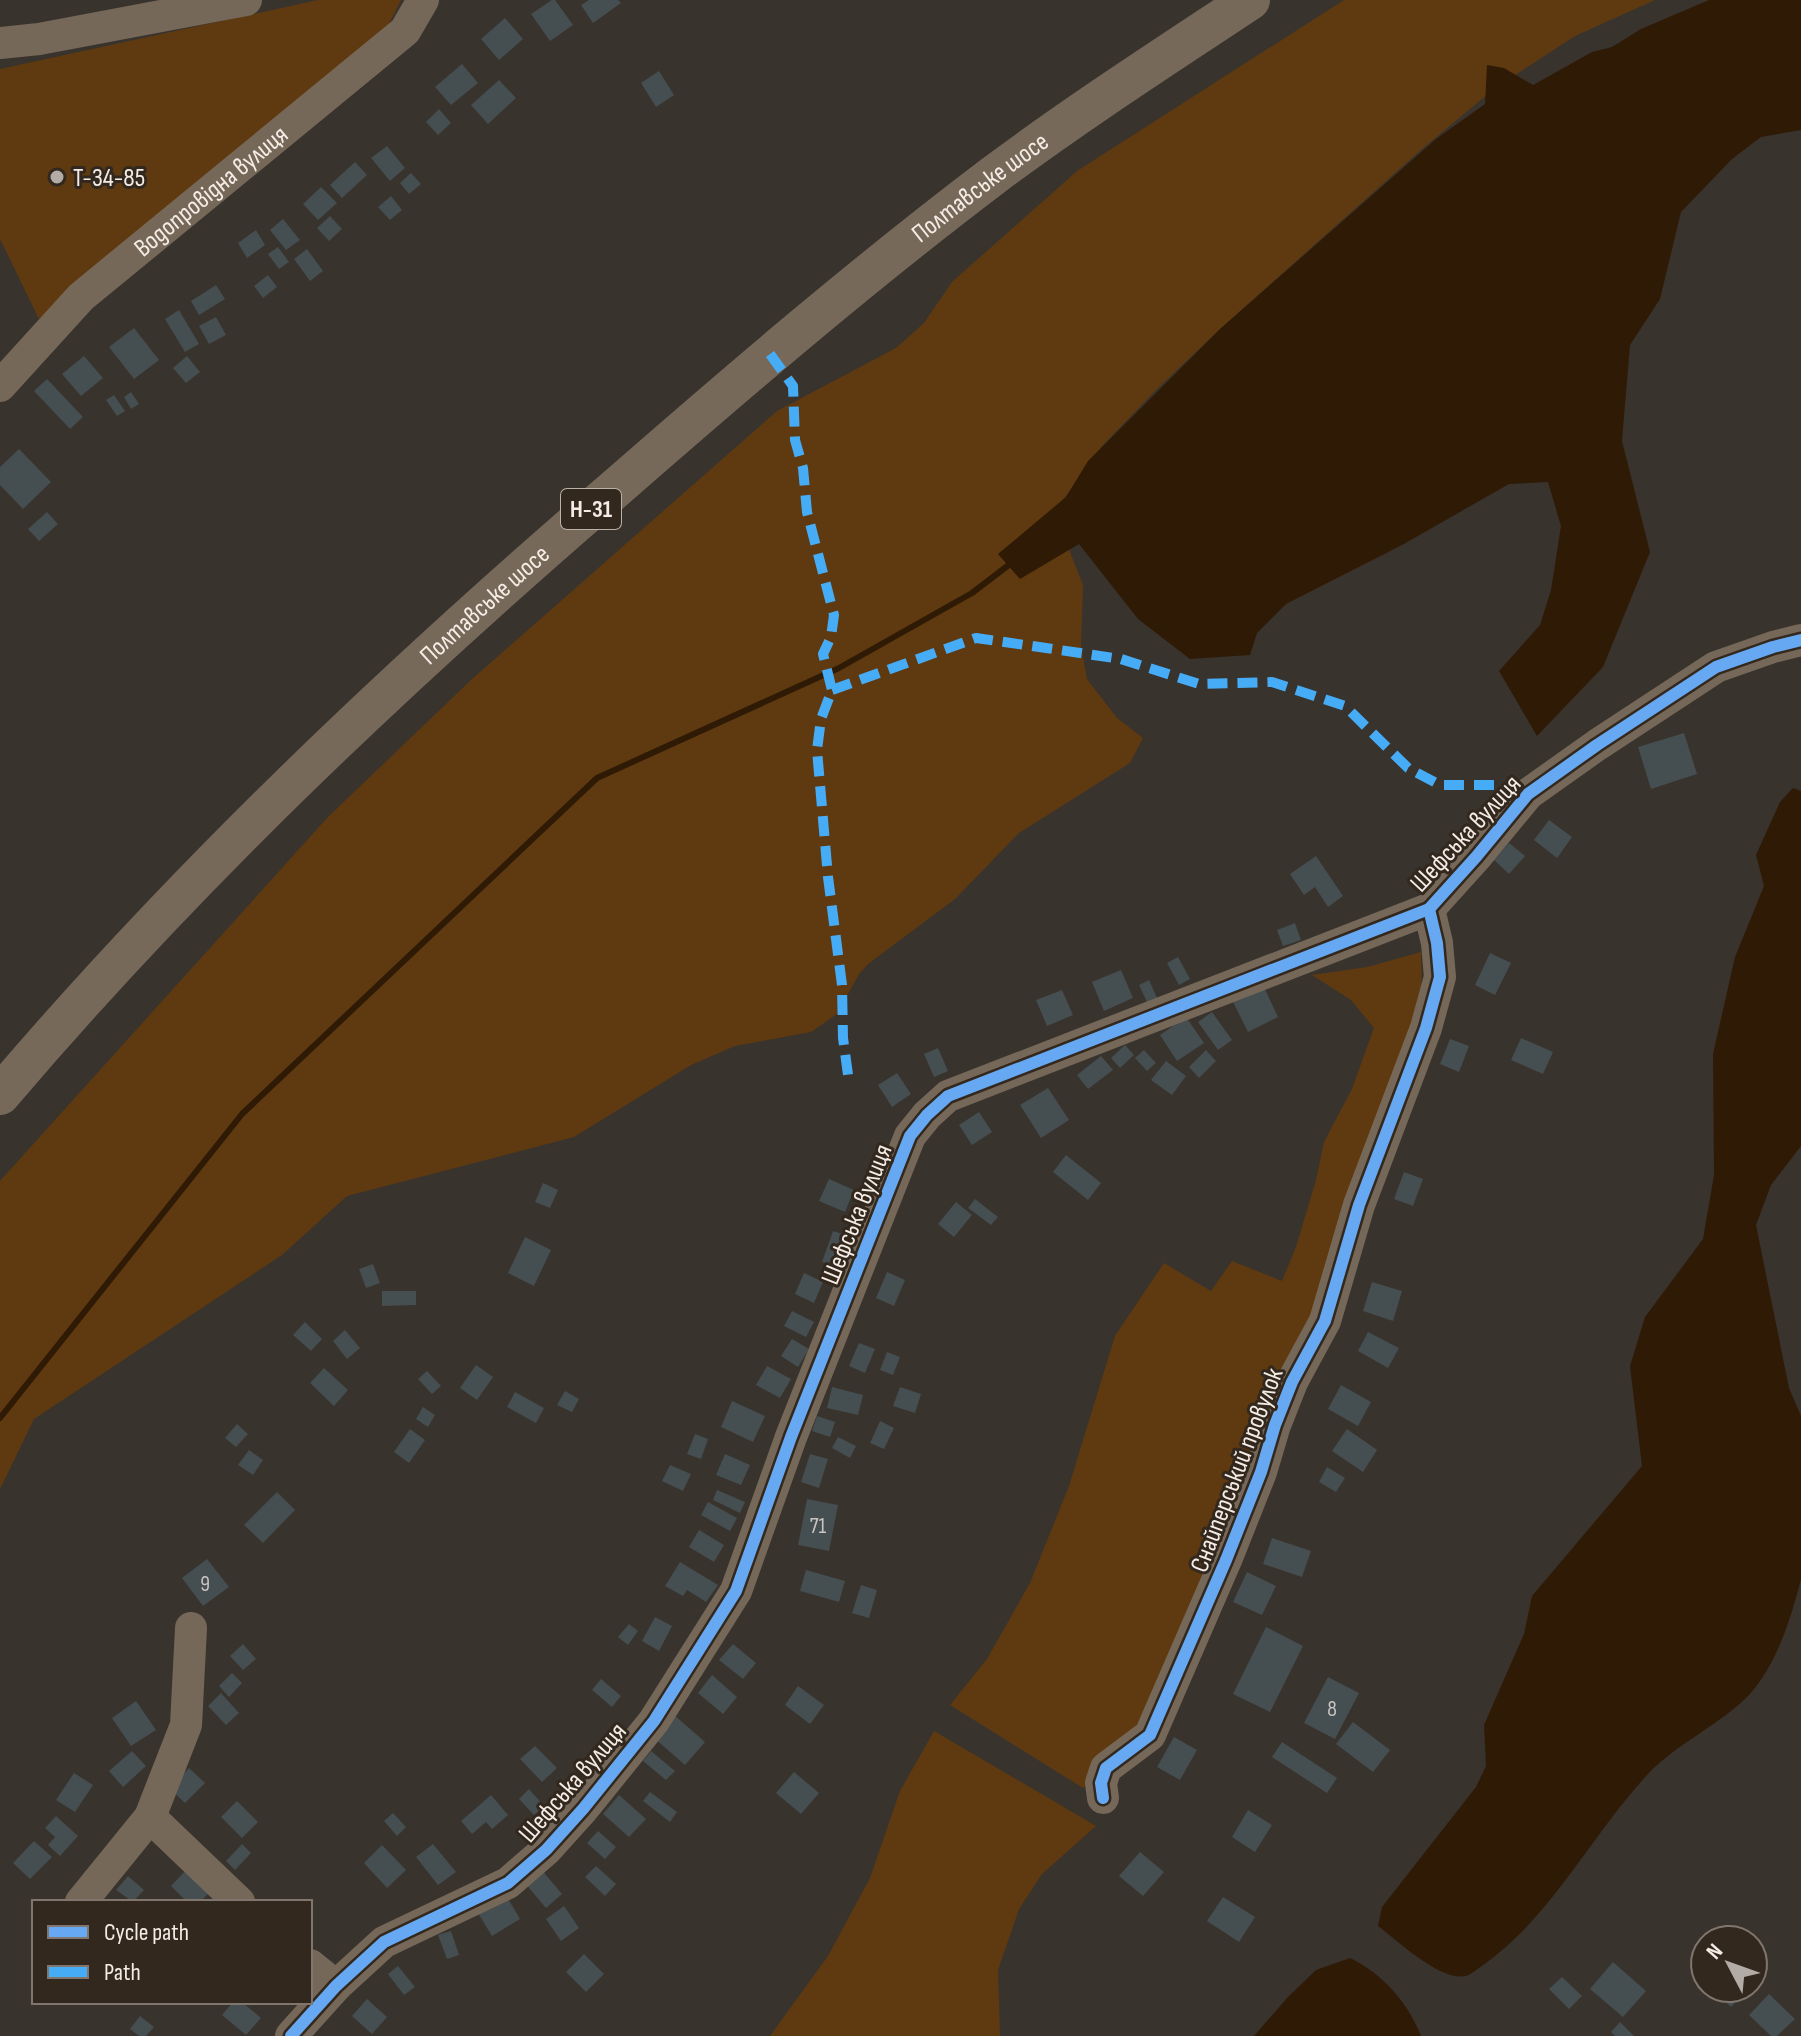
<svg xmlns="http://www.w3.org/2000/svg" width="1801" height="2036" font-family="'Sofia Sans Condensed',sans-serif">
<style>
.green{fill:#5f3a10}
.water{fill:#2f1a06}
.lines{fill:none;stroke-linecap:round;stroke-linejoin:round}
.stream{stroke:#2f1a06;stroke-width:6}
.building{fill:#454e50}
.minor{stroke:#766859;stroke-width:32}
.major{stroke:#77695a;stroke-width:40}
.quiet{stroke:#46acf6;stroke-width:10;stroke-dasharray:20 10;stroke-linecap:butt}
.cycleway-casing{stroke:#33281e;stroke-width:17}
.cycleway{stroke:#66a8f1;stroke-width:12}
.poi-dot{fill:#b3aba5;stroke:#33281e;stroke-width:3}
.labels{text-anchor:middle;stroke-width:6;stroke-linejoin:round;paint-order:stroke}
.number-label{font-size:22px;fill:#c8c4c0}
.shield{fill:#33281e;stroke:#bab1a9;stroke-width:2}
.shield-label{font-size:24px;font-weight:bold;fill:#f4ece5}
.poi-label{font-size:26px;fill:#f4ece5;stroke:#33281e;text-anchor:start}
.street-label{font-size:26px;fill:#f4ece5;stroke:#33281e}
</style>
<rect width="100%" height="100%" fill="#39332d"/>
<g class="green">
<path d="M318,0h83l-20,40 -342,279 -39,-80v-170z"/>
<path d="M1344,0h311l-80,36 -81,53 -71,59 -203,181 -63,60 -54,56 -43,59 4,33 19,48 -2,61 6,33 30,39 26,20 -13,25 -111,70 -64,66 -87,65 -9,10 -22,40 -26,18 -76,14 -44,19 -117,72 -227,59 -65,59 -248,164 -34,70v-308l328,-364 143,-137 306,-269 119,-63 28,-25 28,-41 125,-111z"/>
<path d="M1421,952l1,56 -32,105 -245,624 -62,51 -133,-83 37,-46 43,-76 39,-97 46,-150 49,-73 47,28 21,-30 50,20 14,-34 20,-67 8,-38 28,-53 22,-61 -23,-28 -39,-25 55,-8z"/>
<path d="M934,1731l162,95 -54,48 -23,35 -21,61 2,66h-230l58,-80 42,-78 30,-87z"/>
</g>
<g class="water">
<path d="M1709,0h92v130l-40,7 -29,22 -51,53 -21,87 -30,46 -8,96 28,111 -47,115 -66,69 -38,-65 41,-46 11,-35 10,-64 -13,-44 -39,2 -107,61 -116,59 -29,29 -7,22 -60,4 -52,-40 -59,-75 -59,35 -22,-25 68,-57 22,-36 132,-132 216,-190 49,-35 2,-39 17,3 29,17 59,-33 20,-5 29,-18z"/>
<path d="M1793,788l8,3v355l-30,39 -15,40 33,163 12,28v163c-10,39 -24,85 -52,116 -29,30 -72,48 -101,79 -56,60 -94,139 -162,189 -6,4 -14,11 -20,13 -25,6 -68,-35 -88,-50l4,-19 94,-120 10,-21 -2,-41 40,-91 8,-38 110,-130 -12,-100 15,-49 58,-78 11,-64 -1,-121 22,-97 29,-71 -8,-31 24,-53z"/>
<path d="M1350,1958c33,16 58,45 71,78h-167l34,-39 28,-27z"/>
</g>
<g class="lines">
<path class="stream" d="M0,1418l242,-304 355,-336 242,-110 133,-75 42,-32"/>
</g>
<g class="building">
<path d="M552,0h3l18,25 -23,16 -19,-27z"/>
<path d="M589,0h29l3,3 -28,20 -12,-18z"/>
<path d="M505,18l18,21 -24,21 -18,-21z"/>
<path d="M462,64l16,19 -27,22 -16,-18z"/>
<path d="M659,71l15,24 -18,12 -15,-24z"/>
<path d="M499,80l17,18 -28,26 -17,-19z"/>
<path d="M439,109l12,14 -13,12 -12,-13z"/>
<path d="M387,146l18,22 -15,13 -19,-23z"/>
<path d="M355,162l12,13 -25,23 -12,-13z"/>
<path d="M411,173l10,11 -12,10 -9,-11z"/>
<path d="M321,187l16,16 -19,17 -15,-16z"/>
<path d="M391,196l11,14 -12,10 -12,-13z"/>
<path d="M330,216l12,13 -13,12 -12,-13z"/>
<path d="M283,219l17,21 -14,10 -16,-20z"/>
<path d="M256,230l9,15 -18,13 -9,-15z"/>
<path d="M278,247l11,15 -10,7 -11,-15z"/>
<path d="M307,249l16,22 -13,10 -16,-22z"/>
<path d="M268,275l9,12 -14,11 -9,-12z"/>
<path d="M216,285l9,14 -26,16 -8,-14z"/>
<path d="M179,310l20,34 -14,8 -20,-33z"/>
<path d="M216,317l10,18 -17,9 -10,-18z"/>
<path d="M134,328l25,32 -25,19 -25,-32z"/>
<path d="M84,356l19,22 -22,18 -19,-22z"/>
<path d="M187,356l13,16 -14,11 -13,-15z"/>
<path d="M47,379l36,38 -13,12 -36,-38z"/>
<path d="M131,392l8,12 -8,5 -7,-12z"/>
<path d="M114,395l11,16 -8,5 -11,-16z"/>
<path d="M19,449l32,33 -28,27 -23,-24v-18z"/>
<path d="M47,512l11,12 -19,17 -11,-12z"/>
<path d="M1684,733l13,41 -46,15 -13,-42z"/>
<path d="M1549,820l23,17 -15,21 -23,-18z"/>
<path d="M1509,843l16,13 -16,18 -15,-14z"/>
<path d="M1316,856l27,40 -15,11 -13,-20 -11,8 -14,-21z"/>
<path d="M1295,923l6,17 -18,6 -6,-16z"/>
<path d="M1490,953l21,10 -16,32 -20,-10z"/>
<path d="M1178,957l12,22 -11,6 -12,-22z"/>
<path d="M1121,970l12,28 -29,13 -12,-29z"/>
<path d="M1149,980l8,18 -10,4 -8,-17z"/>
<path d="M1263,985l15,32 -30,15 -16,-32z"/>
<path d="M1062,990l11,25 -26,11 -11,-26z"/>
<path d="M1212,1012l20,28 -14,10 -20,-28z"/>
<path d="M1186,1017l18,26 -27,18 -17,-26z"/>
<path d="M1521,1038l32,14 -10,22 -32,-14z"/>
<path d="M1450,1039l19,7 -10,26 -19,-8z"/>
<path d="M1125,1045l9,10 -14,13 -9,-10z"/>
<path d="M938,1048l10,23 -14,6 -10,-23z"/>
<path d="M1144,1050l12,13 -9,8 -12,-13z"/>
<path d="M1206,1050l10,11 -17,17 -10,-11z"/>
<path d="M1101,1056l12,14 -25,19 -11,-14z"/>
<path d="M1166,1061l20,15 -14,19 -21,-15z"/>
<path d="M897,1073l14,21 -19,13 -14,-22z"/>
<path d="M1048,1088l21,32 -28,18 -21,-33z"/>
<path d="M979,1112l13,20 -20,13 -13,-20z"/>
<path d="M1066,1155l35,28 -13,17 -35,-28z"/>
<path d="M1404,1172l19,7 -10,27 -19,-7z"/>
<path d="M829,1179l25,11 -9,22 -26,-11z"/>
<path d="M543,1183l15,7 -8,18 -15,-6z"/>
<path d="M975,1199l23,18 -7,8 -23,-17z"/>
<path d="M956,1202l16,13 -18,22 -16,-13z"/>
<path d="M833,1231l19,6 -11,31 -19,-6z"/>
<path d="M525,1237l26,13 -17,36 -26,-13z"/>
<path d="M373,1264l7,19 -14,5 -7,-19z"/>
<path d="M887,1272l18,8 -11,26 -18,-8z"/>
<path d="M804,1273l19,9 -9,21 -19,-9z"/>
<path d="M1372,1282l30,9 -9,30 -30,-10z"/>
<path d="M382,1291h34v14l-34,1z"/>
<path d="M792,1311l22,11 -8,15 -22,-11z"/>
<path d="M305,1322l17,17 -11,12 -18,-16z"/>
<path d="M345,1330l15,18 -13,11 -14,-18z"/>
<path d="M1368,1332l31,16 -11,20 -30,-17z"/>
<path d="M792,1339l17,10 -11,18 -17,-11z"/>
<path d="M859,1343l16,6 -10,24 -16,-7z"/>
<path d="M887,1352l13,5 -7,18 -13,-5z"/>
<path d="M476,1365l17,12 -16,23 -17,-12z"/>
<path d="M767,1366l24,13 -11,19 -24,-13z"/>
<path d="M324,1368l24,22 -14,16 -24,-23z"/>
<path d="M427,1371l14,15 -9,8 -14,-15z"/>
<path d="M1341,1385l30,17 -13,24 -30,-17z"/>
<path d="M832,1387l31,8 -5,20 -31,-7z"/>
<path d="M900,1387l21,7 -6,19 -22,-7z"/>
<path d="M565,1391l14,8 -7,13 -15,-7z"/>
<path d="M515,1392l29,16 -8,15 -29,-16z"/>
<path d="M732,1401l33,15 -12,26 -32,-15z"/>
<path d="M423,1407l12,8 -7,12 -12,-8z"/>
<path d="M817,1416l18,6 -5,15 -18,-6z"/>
<path d="M880,1421l14,7 -10,21 -14,-6z"/>
<path d="M237,1424l11,10 -12,13 -11,-9z"/>
<path d="M410,1429l15,11 -16,23 -15,-11z"/>
<path d="M1347,1429l30,21 -14,22 -31,-21z"/>
<path d="M695,1434l13,5 -7,20 -14,-5z"/>
<path d="M838,1437l18,9 -6,12 -18,-10z"/>
<path d="M249,1450l14,10 -10,15 -15,-10z"/>
<path d="M725,1454l25,11 -9,20 -25,-10z"/>
<path d="M810,1454l18,5 -9,29 -18,-6z"/>
<path d="M670,1465l21,9 -8,17 -21,-10z"/>
<path d="M1327,1467l18,11 -9,14 -17,-10z"/>
<path d="M717,1490l28,12 -5,11 -27,-13z"/>
<path d="M277,1492l18,18 -32,33 -19,-18z"/>
<path d="M807,1499l31,6 -9,46 -31,-6z"/>
<path d="M708,1502l29,16 -7,13 -29,-16z"/>
<path d="M699,1530l25,15 -10,17 -25,-15z"/>
<path d="M1272,1538l39,13 -9,26 -39,-13z"/>
<path d="M207,1559l22,28 -26,19 -21,-28z"/>
<path d="M680,1562l38,23 -12,17 -19,-12 -4,6 -18,-10z"/>
<path d="M806,1570l39,11 -6,21 -39,-11z"/>
<path d="M1247,1572l29,14 -14,29 -29,-13z"/>
<path d="M861,1585l16,5 -8,28 -17,-5z"/>
<path d="M655,1617l17,9 -13,25 -17,-10z"/>
<path d="M629,1624l9,7 -10,14 -10,-8z"/>
<path d="M1266,1627l37,19 -33,66 -37,-18z"/>
<path d="M243,1644l13,15 -13,11 -13,-14z"/>
<path d="M733,1644l23,19 -13,16 -24,-19z"/>
<path d="M232,1673l10,10 -13,14 -10,-11z"/>
<path d="M712,1675l25,22 -14,17 -25,-21z"/>
<path d="M1328,1677l31,16 -24,46 -31,-16z"/>
<path d="M601,1679l20,17 -9,11 -20,-17z"/>
<path d="M798,1686l26,19 -14,19 -25,-19z"/>
<path d="M221,1693l18,20 -13,12 -18,-19z"/>
<path d="M136,1701l20,29 -25,16 -19,-28z"/>
<path d="M673,1714l32,28 -20,23 -32,-28z"/>
<path d="M1353,1722l37,28 -17,22 -37,-28z"/>
<path d="M1174,1737l23,13 -17,30 -23,-13z"/>
<path d="M1282,1742l55,36 -10,15 -55,-36z"/>
<path d="M535,1746l22,22 -15,14 -22,-23z"/>
<path d="M132,1751l14,15 -23,21 -14,-16z"/>
<path d="M651,1751l24,20 -9,9 -23,-19z"/>
<path d="M189,1768l16,15 -20,20 -15,-14z"/>
<path d="M794,1772l25,21 -18,21 -25,-21z"/>
<path d="M74,1773l19,12 -18,27 -19,-12z"/>
<path d="M529,1789l15,17 -10,9 -15,-16z"/>
<path d="M650,1792l27,20 -7,10 -27,-21z"/>
<path d="M491,1795l17,20 -16,14 -6,-7 -14,12 -11,-13z"/>
<path d="M619,1795l27,24 -17,18 -26,-23z"/>
<path d="M237,1801l21,21 -16,16 -21,-21z"/>
<path d="M1248,1810l24,15 -17,27 -23,-15z"/>
<path d="M393,1813l13,14 -9,9 -13,-15z"/>
<path d="M56,1816l22,20 -18,20 -12,-11 7,-8 -10,-9z"/>
<path d="M598,1831l18,16 -11,12 -18,-16z"/>
<path d="M34,1841l18,16 -22,22 -17,-16z"/>
<path d="M242,1844l9,9 -16,17 -9,-9z"/>
<path d="M433,1844l23,28 -18,13 -22,-28z"/>
<path d="M382,1845l24,25 -19,18 -23,-25z"/>
<path d="M1140,1852l24,20 -21,24 -24,-20z"/>
<path d="M596,1866l20,18 -11,12 -20,-19z"/>
<path d="M188,1868l23,23 -11,11h-13l-16,-16z"/>
<path d="M540,1868l22,26 -16,14 -22,-26z"/>
<path d="M128,1876l16,14 -11,12 -17,-12z"/>
<path d="M506,1895l14,24 -28,17 -14,-23z"/>
<path d="M1223,1897l32,20 -16,25 -32,-21z"/>
<path d="M564,1906l15,22 -18,13 -15,-22z"/>
<path d="M451,1931l8,24 -12,4 -9,-24z"/>
<path d="M584,1954l20,20 -18,18 -20,-20z"/>
<path d="M1613,1962l33,29 -23,26 -33,-28z"/>
<path d="M398,1966l17,21 -11,8 -16,-21z"/>
<path d="M1562,1977l20,19 -13,13 -20,-20z"/>
<path d="M1719,1988h29l-17,19 -16,-15z"/>
<path d="M1769,1994l26,25 -18,17h-6l-22,-21z"/>
<path d="M367,1999l20,18 -15,17 -20,-18z"/>
<path d="M233,2002h9l19,16 -15,17 -24,-20z"/>
<path d="M140,2016l14,11 -8,9h-7l-9,-7z"/>
<path d="M1620,2022l14,14h-19l-4,-4z"/>
</g>
<g class="lines">
<g class="minor">
<path d="M0,43l39,-4 207,-39"/>
<path id="s1" d="M0,386l81,-89 324,-266 18,-31"/>
<path d="M1103,1798l-2,-15 5,-15 44,-33 76,-175 35,-88 14,-47 17,-43 33,-61 34,-116 67,-177 14,-51 -3,-34 -8,-34"/>
<path d="M150,1817l89,85"/>
<path d="M81,1902l69,-85 36,-92 5,-97"/>
<path d="M310,1965l26,21"/>
<path d="M291,2036l45,-50 48,-44 124,-59 38,-33 37,-41 71,-88 82,-130 55,-154 119,-301 17,-21 21,-19 481,-187 47,-52 52,-63 69,-49 119,-78 57,-20 28,-7"/>
</g>
<path class="major" id="s2" d="M0,1095c183,-215 387,-409 601,-594 128,-112 257,-223 393,-326 83,-62 170,-118 256,-175"/>
<g class="quiet">
<path d="M770,354l23,32 2,54 8,28 4,44 27,103 -3,22 -8,17 9,36 -11,29 -4,31 11,127 14,108 1,53 6,44"/>
<path d="M832,690l144,-52 70,10 75,11 78,25 73,-2 73,24 63,62 32,17h58l30,9"/>
</g>
<defs>
<g id="cycleway">
<path d="M1103,1798l-2,-15 5,-15 44,-33 76,-175 35,-88 14,-47 17,-43 33,-61 34,-116 67,-177 14,-51 -3,-34 -8,-34"/>
<path d="M291,2036l45,-50 48,-44 124,-59 38,-33 37,-41 71,-88 82,-130 55,-154 119,-301 17,-21 21,-19 481,-187 47,-52 52,-63 69,-49 119,-78 57,-20 28,-7"/>
</g>
</defs>
<use href="#cycleway" class="cycleway-casing"/>
<use href="#cycleway" class="cycleway"/>
</g>
<circle class="poi-dot" cx="57" cy="177" r="8"/>
<g class="labels">
<g class="number-label">
<text x="818" y="1533">71</text>
<text x="205" y="1591">9</text>
<text x="1332" y="1716">8</text>
</g>
<rect class="shield" x="561" y="489" width="60" height="40" rx="6"/>
<g class="shield-label">
<text x="591" y="517">Н-31</text>
</g>
<g class="poi-label">
<text x="73" y="186">Т-34-85</text>
</g>
<g class="street-label">
<text dy="9" stroke="none"><textPath href="#s2" startOffset="1338">Полтавське шосе</textPath></text>
<text dy="9" stroke="none"><textPath href="#s1" startOffset="288">Водопровідна вулиця</textPath></text>
<text dy="9" stroke="none"><textPath href="#s2" startOffset="690">Полтавське шосе</textPath></text>
<text transform="translate(1465 833) rotate(-47)" y="9">Шефська вулиця</text>
<text transform="translate(856 1214) rotate(-68)" y="9">Шефська вулиця</text>
<text transform="translate(1236 1470) rotate(-69)" y="9">Снайперський провулок</text>
<text transform="translate(572 1782) rotate(-49)" y="9">Шефська вулиця</text>
</g>
</g>
<rect x="32" y="1900" width="280" height="104" fill="#33281e" stroke="#80766e" stroke-width="2"/>
<rect x="48" y="1926" width="40" height="12" fill="#66a8f1" stroke="#80766e" stroke-width="2"/>
<text x="104" y="1940" font-size="24" fill="#f4ece5">Cycle path</text>
<rect x="48" y="1966" width="40" height="12" fill="#46acf6" stroke="#80766e" stroke-width="2"/>
<text x="104" y="1980" font-size="24" fill="#f4ece5">Path</text>
<g transform="translate(1729 1964) rotate(311)"><circle r="38" fill="#33281e" stroke="#80766e" stroke-width="2"/>
<path d="M0-6L14 30L0 20L-14 30Z" fill="#b3aba5"/>
<text y="-12" font-size="22" font-weight="bold" text-anchor="middle" fill="#f4ece5">N</text>
</g>
</svg>
